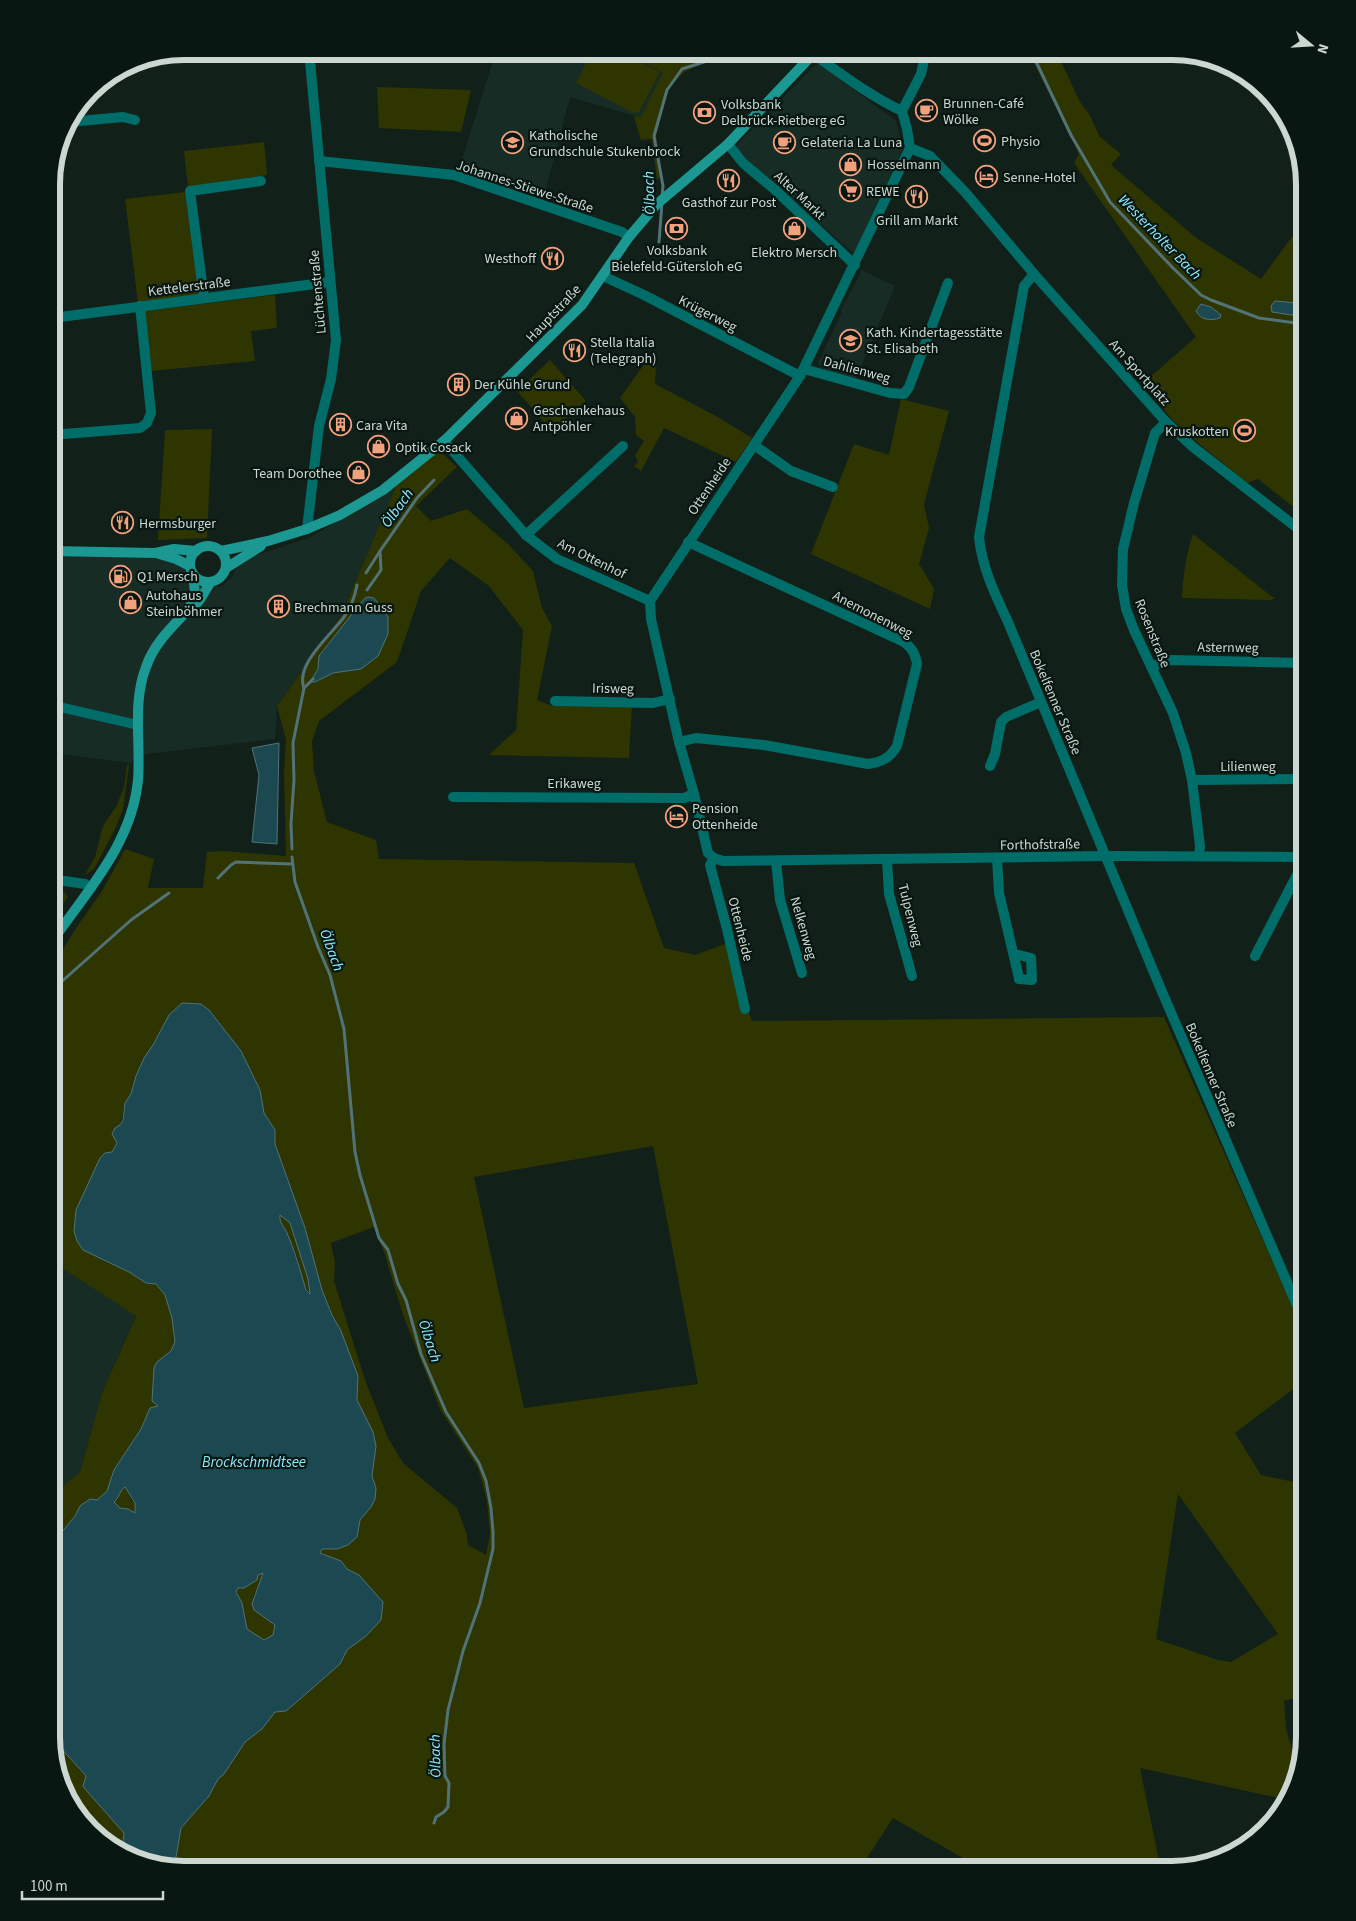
<svg xmlns="http://www.w3.org/2000/svg" width="1356" height="1921" font-family="'Source Sans 3',sans-serif">
<style>
.built{fill:#172c24}
.green{fill:#2f3501;fill-rule:evenodd}
.water{fill:#1c4851;stroke:#517378;fill-rule:evenodd}
.lines{fill:none;stroke-linecap:round;stroke-linejoin:round}
.stream{stroke:#517378;stroke-width:3}
.minor{stroke:#016d69;stroke-width:10}
.tertiary{stroke:#016d69;stroke-width:10}
.secondary{stroke:#1c9892;stroke-width:10}
.labels{text-anchor:middle;stroke-width:4.5;stroke-linejoin:round;paint-order:stroke}
.poi-label{font-size:14px;fill:#cdd7d2;stroke:#081711;text-anchor:start}
.street-label{font-size:14px;fill:#cdd7d2;stroke:#081711}
.water-label{font-size:15px;font-style:italic;fill:#8deaff;stroke:#081711}
.rim{fill:none;stroke:#cdd7d2;stroke-width:6}
</style>
<rect width="100%" height="100%" fill="#112019"/>
<g class="built">
<path d="M496,51h199l-32,21 -22,46 -71,-21 -26,99 -85,-27z"/>
<path d="M819,64l76,56 9,28 -49,104 -4,-1 -104,-91 -12,-13 79,-81z"/>
<path d="M862,270l33,16 -40,94 -34,-12 -3,-5 22,-46 2,-9z"/>
<path d="M396,486l-55,130 -64,90 -2,33 -129,15 -16,9 -79,-10v-200h74l40,6 18,6 13,18 10,4 16,-1 11,-10 4,-14 74,-25z"/>
<path d="M51,1261l85,54 -34,78 -22,79 -29,24z"/>
</g>
<g class="green">
<path d="M592,51h4l9,5 3,-5h11l41,21 -21,40 -5,1 -58,-30z"/>
<path d="M621,51h103l-8,11 -4,-3 -28,13 -16,17 -12,47 6,40 -5,4 -5,-41 -11,1 -7,-24 7,1 22,-45z"/>
<path d="M1028,51h28l24,51 9,12 11,23 21,17 -10,11 84,72 66,42 44,-60v84l-3,1v14l3,5v193l-47,-37 -11,4 -49,-40 -26,-24 -30,-35 54,-47 -122,-174 5,-9z"/>
<path d="M377,87l94,3 -10,42 -82,-4z"/>
<path d="M264,142l3,33 -79,12 -4,-36z"/>
<path d="M185,192l14,103 -61,8 -13,-104z"/>
<path d="M275,295l2,33 -26,3 4,30 -104,10 -6,-60z"/>
<path d="M650,356l6,10 -1,18 61,32 36,22 -16,24 -72,-34 -23,43 -7,-5 4,-4 -3,-7 9,-14 -8,-6 -1,-18 -15,-19z"/>
<path d="M550,360l36,41 -30,26 -7,-8 -4,4 -28,-32z"/>
<path d="M901,399l48,12 -25,93 5,24 -10,36 15,25 -4,20 -119,-55 43,-110 35,11z"/>
<path d="M212,429l-5,109 -49,2 7,-110z"/>
<path d="M438,449l19,18 -41,39 15,15 36,-12 42,36 24,26 9,37 10,18 -15,74 15,6 13,-2 67,1 -3,53 -140,-3 27,-25 7,-100 -34,-44 -39,-28 -29,33 -24,71 -78,59 -7,20 2,30 13,51 49,18 3,19 255,4 30,85 31,7 30,-11 27,77 412,-4 141,318v45l-70,53 26,42 38,8 6,8v204l-21,6 2,28 11,38 -9,33 -148,-32 21,102h-177l-91,-52 -34,52h-370l-26,-8 -10,8 -279,-1 7,-41 28,-32 9,-17 6,-5 21,-32 17,-13 13,-17 11,-1 54,-47 6,-14 8,-7 12,-7 17,-34 -24,-27 -12,-6 -6,-8 -21,-8 2,-4h15l20,-12 3,-17 11,-13 5,-19 -4,-12 4,-30 -19,-46 -5,-40 -30,-70 -17,-62 -30,-84v-14l-11,-17 -4,-23 -19,-39 -32,-41 -8,-6 -11,-1 -37,42 -9,13 -8,18 -5,18 -6,9 -10,45 -3,4 -7,1 -29,57 -2,21 3,10 6,8 46,23 17,11 10,1 9,11 7,23 3,24 -4,9 -6,6 -12,28 -1,16 6,5 -8,3 -9,19 -27,42 -7,21 -10,9 -17,6 -5,10 -24,29v-49l29,-24 22,-79 34,-77 -85,-55v-292l25,-41 26,-37 23,-42 29,10 -6,29h55l4,-36 16,-1 63,5 -2,-83 2,-33 -9,-34 64,-90 55,-130zM374,599l14,19v16l-44,37 -11,2 -18,9h-4l7,-13 1,-13 40,-51zM653,1146l45,238 -174,24 -50,-231zM374,1227l11,28 18,60 38,96 37,57 9,33 3,33 -4,21 -18,-10 -1,-10 -10,-27 -54,-45 -15,-25 -23,-58 -31,-99 1,-18 -4,-20zM1178,1494l100,140 -47,28 -13,-2 -62,-21z"/>
<path d="M1193,534l78,62 4,2 -4,2 -89,-2c1,-23 4,-43 11,-64z"/>
<path d="M127,765h2l-6,44 -9,22 -20,38 -9,6 10,-18 8,-31 14,-21 7,-18z"/>
<path d="M51,889l12,2 5,6 -17,22z"/>
<path d="M279,1215l11,7 18,57 3,15c-11,-10 -10,-27 -15,-40 -4,-13 -16,-26 -17,-39z"/>
<path d="M125,1487l7,14 4,2v10l-8,-4 -8,-1 -6,-6c6,-4 6,-12 11,-15z"/>
<path d="M264,1573l-11,24 13,21 9,7 -1,10 -10,5 -18,-11 -1,-14 -9,-23 2,-5 6,1 13,-8 1,-5z"/>
<path d="M52,1738l34,39 -3,9 2,3 39,44 -2,20 -5,-1 -48,-48z"/>
</g>
<g class="water">
<path d="M1275,301l22,2 3,10 -2,3 -26,-4 -1,-6z"/>
<path d="M1201,304l10,3 10,8 -1,3c-9,3 -20,2 -24,-7z"/>
<path d="M368,597l6,1 14,19v17l-10,22 -17,13 -28,4 -18,9h-5l8,-13 1,-13 40,-51 6,-7z"/>
<path d="M279,743l-2,101 -25,-2 7,-67 -7,-27z"/>
<path d="M182,1003l19,1 8,6 32,41 19,39 4,23 11,17v14l30,84 17,62 10,25 9,16 17,45 -1,24 16,32 3,14 -4,30 4,12 -1,11 -4,8 -11,13 -3,17 -9,8 -11,4h-15l-2,4 21,8 6,8 12,6 24,27 -2,18 -15,16 -19,14 -7,14 -48,42 -6,5 -11,1 -13,17 -17,13 -21,32 -6,5 -9,17 -28,32 -7,41 -52,-16 2,-20 -39,-44 -2,-3 3,-10 -34,-38 -1,-193 24,-29 5,-10 10,-7 7,1 10,-9 7,-21 27,-41 9,-21 8,-2 -6,-5 2,-33 3,-6 14,-11 4,-9 -3,-24 -7,-23 -9,-11 -10,-1 -17,-11 -46,-22 -6,-9 -3,-10 2,-21 24,-52 5,-5 7,-1 5,-9 -5,-9 3,-6 5,-3 3,-5 2,-17 6,-9 5,-18 8,-18 9,-13 16,-30zM280,1215l10,8 18,56 2,15 -4,-4c-6,-20 -11,-39 -19,-57 -3,-7 -8,-10 -7,-18zM125,1487l10,16v10l-7,-4 -8,-1 -6,-6c5,-4 6,-12 11,-15zM263,1573l-11,31 2,6 21,15 -2,10 -9,5 -17,-11 -5,-26 -6,-11 2,-4h6l13,-8 1,-5z"/>
</g>
<g class="lines">
<g class="stream">
<path d="M1031,51l40,84 39,67 63,66 28,27 10,5 48,18 37,5"/>
<path d="M662,197l1,-11 -9,-50 13,-46 15,-21 25,-8 10,-10"/>
<path d="M659,242l3,-39"/>
<path d="M366,573l14,-22"/>
<path d="M367,590l14,-20 -1,-19 37,-53 17,-18"/>
<path d="M304,688c-9,-24 27,-53 40,-71 7,-10 11,-20 13,-32"/>
<path d="M292,849l-1,-25 3,-44 -1,-37 11,-55 9,-9"/>
<path d="M292,857l3,25 23,65 12,28 14,54 11,123 5,23 19,63 9,12 10,34 8,16 15,54 25,58 33,51 7,18 5,27 2,24v17l-13,54 -17,48 -15,59 -4,34 1,32 4,7 -1,24 -4,5 -8,5 -2,6"/>
<path d="M218,878l13,-13 5,-3 56,2"/>
<path d="M51,991l80,-71 38,-27"/>
<path d="M415,1870v-6"/>
</g>
<g class="minor">
<path d="M813,54c30,21 57,42 89,57l5,18 3,19"/>
<path d="M902,111l19,-37 5,-23"/>
<path d="M69,122l54,-5 12,3"/>
<path d="M728,144l15,19 31,26 81,76"/>
<path d="M910,148l-110,228 -150,225 1,18 28,123 15,52 14,59 6,5 9,3 383,-5 199,1"/>
<path d="M910,148l20,8 35,36 69,82 132,148 27,25 112,87"/>
<path d="M319,161l135,14 168,57 7,5"/>
<path d="M1034,274l-10,12 -45,251c3,31 16,57 29,85l152,365 145,337"/>
<path d="M603,276l41,19 156,81"/>
<path d="M204,298l-14,-107 71,-10"/>
<path d="M51,316l9,1 270,-35"/>
<path d="M804,369l86,24 14,1 5,-7 39,-104"/>
<path d="M1166,422l-11,11 -21,70 -11,46 -1,36 4,24 8,21 39,83 13,40 6,27 8,66 -1,10"/>
<path d="M51,435l89,-7 7,-5 4,-10 -11,-107"/>
<path d="M444,441l82,94 31,24 93,42"/>
<path d="M754,445l37,26 42,16"/>
<path d="M307,529l12,-103 12,-47 5,-39 -27,-289"/>
<path d="M526,535l97,-89"/>
<path d="M1152,666l19,-6 134,3"/>
<path d="M555,701l98,2 17,-4"/>
<path d="M51,705l87,20"/>
<path d="M679,742l17,-4 68,7 104,19c14,-2 22,-6 29,-18l20,-82c-2,-11 -5,-16 -13,-22l-216,-100"/>
<path d="M990,766l5,-12 6,-32 5,-5 35,-15"/>
<path d="M1192,780l113,-1"/>
<path d="M453,797l231,1 10,-4"/>
<path d="M714,858l-4,7 17,64 18,80"/>
<path d="M997,858l2,35 20,85v1l13,1 -1,-22 -17,-4"/>
<path d="M887,860l2,34 23,82"/>
<path d="M776,861l4,39 22,73"/>
<path d="M51,879l34,5 6,4"/>
<path d="M1255,956l45,-87v-12"/>
</g>
<path class="tertiary" d="M1226,65l40,32"/>
<g class="secondary">
<circle cx="208" cy="564" r="18"/>
<path d="M51,551l104,2 19,-4 22,2"/>
<path d="M221,551l47,-10 39,-12 33,-14 43,-25 61,-49 138,-136 47,-68 28,-33 71,-60 88,-93"/>
<path d="M156,553l20,6 14,7"/>
<path d="M226,568l35,-22"/>
<path d="M189,609l6,-16 -2,-19"/>
<path d="M51,943c35,-51 81,-99 87,-163 3,-37 -6,-77 8,-113 8,-23 24,-38 40,-55 4,-3 9,-6 12,-10 5,-6 8,-13 12,-19"/>
</g>
</g>
<defs>
<symbol id="cafe-ring" viewBox="-11 -11 22 22"><circle r="9.5" fill="#081711" stroke="#f2a17e" stroke-width="1.5"/><path d="M-5.5-4.5H6V0H3Q3 3.5 0 3.5H-2.5Q-5.5 3.5-5.5 0ZM3-3.2v2h1.7v-2ZM-6 4.5H4V6H-6Z" fill="#f2a17e"/></symbol>
<symbol id="bank-ring" viewBox="-11 -11 22 22"><circle r="9.5" fill="#081711" stroke="#f2a17e" stroke-width="1.5"/><path d="M-6-4H6V4H-6ZM0-2.3a2.3 2.3 0 1 0 0 4.6a2.3 2.3 0 1 0 0-4.6Z" fill="#f2a17e"/></symbol>
<symbol id="stadium-ring" viewBox="-11 -11 22 22"><circle r="9.5" fill="#081711" stroke="#f2a17e" stroke-width="1.5"/><path d="M0-5a6.5 5 0 1 0 0 10a6.5 5 0 1 0 0-10ZM-3.5-1.8h7v3.6h-7Z" fill="#f2a17e"/></symbol>
<symbol id="school-ring" viewBox="-11 -11 22 22"><circle r="9.5" fill="#081711" stroke="#f2a17e" stroke-width="1.5"/><path d="M0-5L7-2L0 1L-7-2ZM-4 1L0 2.5L4 1V4Q0 6-4 4Z" fill="#f2a17e"/></symbol>
<symbol id="shop-ring" viewBox="-11 -11 22 22"><circle r="9.5" fill="#081711" stroke="#f2a17e" stroke-width="1.5"/><path d="M-5-2.5h2.3a2.7 3.5 0 0 1 5.4 0H5L5.5 6h-11ZM-1.5-2.5h3a1.5 2.3 0 0 0-3 0Z" fill="#f2a17e"/></symbol>
<symbol id="hotel-ring" viewBox="-11 -11 22 22"><circle r="9.5" fill="#081711" stroke="#f2a17e" stroke-width="1.5"/><path d="M-6-4.5h1.5V1H6V5H4.5V3h-9V5H-6ZM-4 0a1.8 1.8 0 1 1 3.6 0ZM.5 0V-2.5h3Q6-2.5 6 0Z" fill="#f2a17e"/></symbol>
<symbol id="restaurant-ring" viewBox="-11 -11 22 22"><circle r="9.5" fill="#081711" stroke="#f2a17e" stroke-width="1.5"/><path d="M-5-6h1v4h1v-4h1v4h1v-4h1v5L-1.5 .5V6h-2V.5L-5-1ZM5-6V6H3V1.5H1.5Q1.5-4 5-6Z" fill="#f2a17e"/></symbol>
<symbol id="supermarket-ring" viewBox="-11 -11 22 22"><circle r="9.5" fill="#081711" stroke="#f2a17e" stroke-width="1.5"/><path d="M-6-5.5h2.5l.6 2H6L4.5 2H-2.5L-4.4-4H-6ZM-1.5 3.2a1.3 1.3 0 1 0 .1 0ZM3 3.2a1.3 1.3 0 1 0 .1 0Z" fill="#f2a17e"/></symbol>
<symbol id="building-ring" viewBox="-11 -11 22 22"><circle r="9.5" fill="#081711" stroke="#f2a17e" stroke-width="1.5"/><path d="M-4-6H4V6H1V3H-1V6H-4ZM-2.5-4.3h1.7v1.8h-1.7ZM.8-4.3h1.7v1.8H.8ZM-2.5-1h1.7V.8h-1.7ZM.8-1h1.7V.8H.8Z" fill="#f2a17e"/></symbol>
<symbol id="fuel-ring" viewBox="-11 -11 22 22"><circle r="9.5" fill="#081711" stroke="#f2a17e" stroke-width="1.5"/><path d="M-5.5-6h7V0h2V4h1.3V-2.5L3-4.5l.8-.8L6-3V5H2.5V1h-1V6h-7ZM-4.2-4.7v3.2H.2V-4.7Z" fill="#f2a17e"/></symbol>
</defs>
<g fill-rule="evenodd">
<use href="#cafe-ring" x="914" y="98" width="25" height="25"/>
<use href="#bank-ring" x="692" y="100" width="25" height="25"/>
<use href="#stadium-ring" x="972" y="128" width="25" height="25"/>
<use href="#cafe-ring" x="772" y="130" width="25" height="25"/>
<use href="#school-ring" x="500" y="130" width="25" height="25"/>
<use href="#shop-ring" x="838" y="152" width="25" height="25"/>
<use href="#hotel-ring" x="974" y="164" width="25" height="25"/>
<use href="#restaurant-ring" x="716" y="168" width="25" height="25"/>
<use href="#supermarket-ring" x="838" y="178" width="25" height="25"/>
<use href="#restaurant-ring" x="904" y="184" width="25" height="25"/>
<use href="#bank-ring" x="664" y="216" width="25" height="25"/>
<use href="#shop-ring" x="782" y="216" width="25" height="25"/>
<use href="#restaurant-ring" x="540" y="246" width="25" height="25"/>
<use href="#school-ring" x="838" y="328" width="25" height="25"/>
<use href="#restaurant-ring" x="562" y="338" width="25" height="25"/>
<use href="#building-ring" x="446" y="372" width="25" height="25"/>
<use href="#shop-ring" x="504" y="406" width="25" height="25"/>
<use href="#building-ring" x="328" y="412" width="25" height="25"/>
<use href="#stadium-ring" x="1232" y="418" width="25" height="25"/>
<use href="#shop-ring" x="366" y="434" width="25" height="25"/>
<use href="#shop-ring" x="346" y="460" width="25" height="25"/>
<use href="#restaurant-ring" x="110" y="510" width="25" height="25"/>
<use href="#fuel-ring" x="108" y="564" width="25" height="25"/>
<use href="#shop-ring" x="118" y="590" width="25" height="25"/>
<use href="#building-ring" x="266" y="594" width="25" height="25"/>
<use href="#hotel-ring" x="664" y="804" width="25" height="25"/>
</g>
<g class="labels">
<g class="poi-label">
<text x="943" y="108">Brunnen-Café<tspan x="943" dy="16">Wölke</tspan></text>
<text x="721" y="109">Volksbank<tspan x="721" dy="16">Delbrück-Rietberg eG</tspan></text>
<text x="529" y="140">Katholische<tspan x="529" dy="16">Grundschule Stukenbrock</tspan></text>
<text x="1001" y="146">Physio</text>
<text x="801" y="147">Gelateria La Luna</text>
<text x="867" y="169">Hosselmann</text>
<text x="1003" y="182">Senne-Hotel</text>
<text x="866" y="196">REWE</text>
<text x="729" y="207" text-anchor="middle">Gasthof zur Post</text>
<text x="917" y="225" text-anchor="middle">Grill am Markt</text>
<text x="677" y="255" text-anchor="middle">Volksbank<tspan x="677" dy="16">Bielefeld-Gütersloh eG</tspan></text>
<text x="794" y="257" text-anchor="middle">Elektro Mersch</text>
<text x="536" y="263" text-anchor="end">Westhoff</text>
<text x="866" y="337">Kath. Kindertagesstätte<tspan x="866" dy="16">St. Elisabeth</tspan></text>
<text x="590" y="347">Stella Italia<tspan x="590" dy="16">(Telegraph)</tspan></text>
<text x="474" y="389">Der Kühle Grund</text>
<text x="533" y="415">Geschenkehaus<tspan x="533" dy="16">Antpöhler</tspan></text>
<text x="356" y="430">Cara Vita</text>
<text x="1229" y="436" text-anchor="end">Kruskotten</text>
<text x="395" y="452">Optik Cosack</text>
<text x="342" y="478" text-anchor="end">Team Dorothee</text>
<text x="139" y="528">Hermsburger</text>
<text x="137" y="581">Q1 Mersch</text>
<text x="146" y="600">Autohaus<tspan x="146" dy="16">Steinböhmer</tspan></text>
<text x="294" y="612">Brechmann Guss</text>
<text x="692" y="813">Pension<tspan x="692" dy="16">Ottenheide</tspan></text>
</g>
<g class="street-label">
<text transform="translate(525 186) rotate(18)" y="5">Johannes-Stiewe-Straße</text>
<text transform="translate(800 195) rotate(43)" y="5">Alter Markt</text>
<text transform="translate(189 286) rotate(-7)" y="5">Kettelerstraße</text>
<text transform="translate(317 292) rotate(-95)" y="5">Lüchtenstraße</text>
<text transform="translate(553 313) rotate(-47)" y="5">Hauptstraße</text>
<text transform="translate(708 313) rotate(27)" y="5">Krügerweg</text>
<text transform="translate(857 369) rotate(15)" y="5">Dahlienweg</text>
<text transform="translate(1140 372) rotate(48)" y="5">Am Sportplatz</text>
<text transform="translate(709 486) rotate(-56)" y="5">Ottenheide</text>
<text transform="translate(592 558) rotate(26)" y="5">Am Ottenhof</text>
<text transform="translate(873 614) rotate(27)" y="5">Anemonenweg</text>
<text transform="translate(1153 633) rotate(68)" y="5">Rosenstraße</text>
<text transform="translate(1228 647) rotate(1)" y="5">Asternweg</text>
<text transform="translate(613 688) rotate(1)" y="5">Irisweg</text>
<text transform="translate(1056 702) rotate(67)" y="5">Bokelfenner Straße</text>
<text x="1248" y="771">Lilienweg</text>
<text x="574" y="788">Erikaweg</text>
<text transform="translate(1040 844) rotate(-1)" y="5">Forthofstraße</text>
<text transform="translate(911 915) rotate(76)" y="5">Tulpenweg</text>
<text transform="translate(804 928) rotate(74)" y="5">Nelkenweg</text>
<text transform="translate(741 929) rotate(76)" y="5">Ottenheide</text>
<text transform="translate(1212 1075) rotate(67)" y="5">Bokelfenner Straße</text>
</g>
<g class="water-label">
<text transform="translate(649 193) rotate(-92)" y="5">Ölbach</text>
<text transform="translate(1160 237) rotate(46)" y="5">Westerholter Bach</text>
<text transform="translate(397 508) rotate(-54)" y="5">Ölbach</text>
<text transform="translate(332 950) rotate(70)" y="5">Ölbach</text>
<text transform="translate(430 1341) rotate(72)" y="5">Ölbach</text>
<text x="254" y="1467">Brockschmidtsee</text>
<text transform="translate(435 1756) rotate(-91)" y="5">Ölbach</text>
</g>
</g>
<path d="M0 0H1356V1921H0ZM184 60H1172A124 124 0 0 1 1296 184V1737A124 124 0 0 1 1172 1861H184A124 124 0 0 1 60 1737V184A124 124 0 0 1 184 60Z" fill="#081711" fill-rule="evenodd"/>
<path class="rim" d="M184 60H1172A124 124 0 0 1 1296 184V1737A124 124 0 0 1 1172 1861H184A124 124 0 0 1 60 1737V184A124 124 0 0 1 184 60Z"/>
<g transform="translate(1311 45) rotate(108)" stroke="#081711" stroke-width="4" paint-order="stroke">
<path d="M0-4L9 19L0 12L-9 19Z" fill="#cdd7d2"/>
<text y="-8" font-size="14" font-weight="bold" text-anchor="middle" fill="#cdd7d2">N</text>
</g>
<path d="M22 1891v8h141v-8" fill="none" stroke="#cdd7d2" stroke-width="2.5"/>
<text x="30" y="1891" font-size="15" fill="#cdd7d2" stroke="#081711" stroke-width="4" paint-order="stroke">100 m</text>
</svg>
